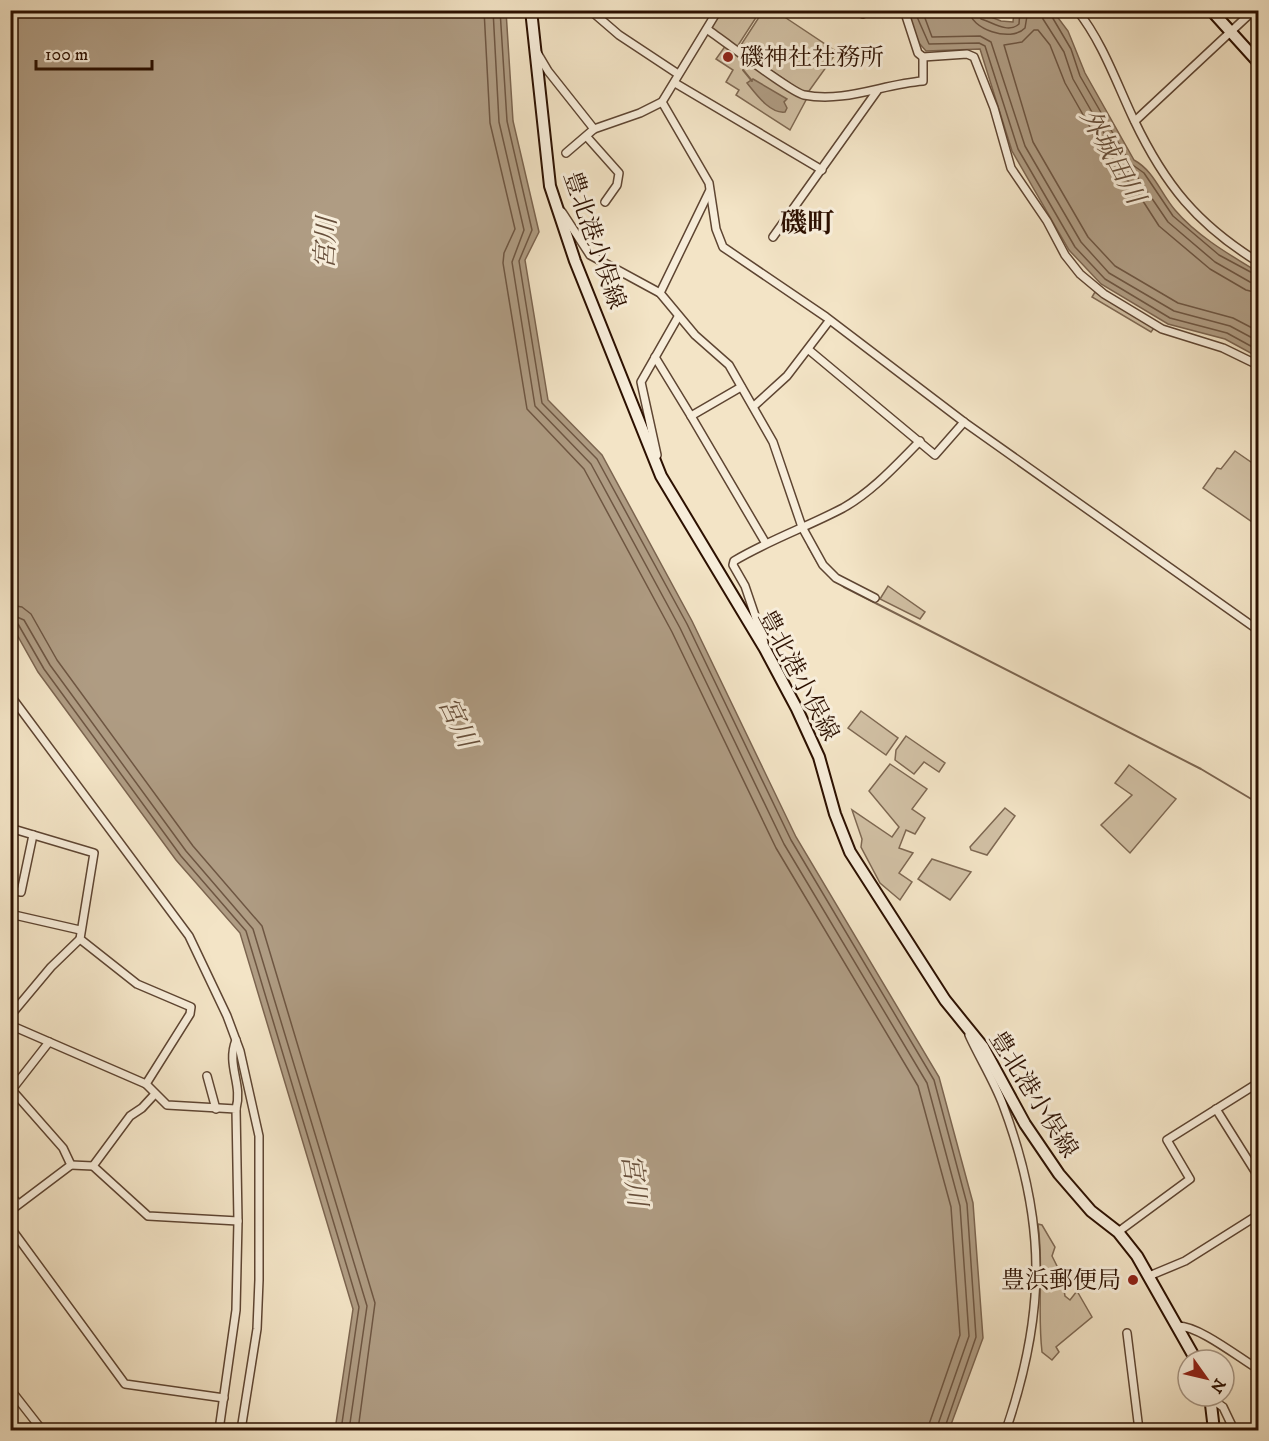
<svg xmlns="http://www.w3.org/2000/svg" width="1269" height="1441" font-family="'IM FELL DW Pica','Noto Serif JP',serif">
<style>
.green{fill:#d1c0a4;stroke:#7e6852;stroke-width:1.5}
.water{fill:#af9c83;stroke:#7b644f;stroke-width:1.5}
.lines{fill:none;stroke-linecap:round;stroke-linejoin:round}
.shore{stroke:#6e5642;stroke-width:1.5}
.stream{stroke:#7b644f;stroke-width:2}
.street-casing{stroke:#5e4532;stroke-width:10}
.secondary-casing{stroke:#2c1000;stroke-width:14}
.street{stroke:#f7edda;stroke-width:7}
.secondary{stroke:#f7edda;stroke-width:10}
.poi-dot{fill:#8f2418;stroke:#f7edda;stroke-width:2}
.labels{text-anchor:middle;stroke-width:6;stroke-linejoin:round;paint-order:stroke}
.poi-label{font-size:24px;fill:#2c1000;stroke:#f7edda;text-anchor:start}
.street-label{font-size:24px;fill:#2c1000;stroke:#f7edda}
.water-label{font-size:26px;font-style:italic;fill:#674f3b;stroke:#f7edda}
.quarter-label{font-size:27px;font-weight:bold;fill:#2c1000;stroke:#f7edda}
</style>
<rect width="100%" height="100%" fill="#f3e4c6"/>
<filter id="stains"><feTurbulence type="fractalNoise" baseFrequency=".00333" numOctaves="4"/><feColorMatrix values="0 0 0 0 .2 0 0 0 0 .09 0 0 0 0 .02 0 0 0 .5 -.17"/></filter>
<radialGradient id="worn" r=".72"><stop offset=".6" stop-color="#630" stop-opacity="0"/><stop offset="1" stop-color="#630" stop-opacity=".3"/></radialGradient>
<g class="green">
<path d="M774,10l63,42 -28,39 -6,1 -64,-44 24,-37z"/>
<path d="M721,11h27l9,5 -20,31 -24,-17 -1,-3z"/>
<path d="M726,45l80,55 -16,30 -54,-35 3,-5 -13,-8 7,-12 -17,-11z"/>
<path d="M1095,292l59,36 -3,4 -59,-35z"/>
<path d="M1235,451l23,16v59l-55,-38 14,-20 4,1z"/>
<path d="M888,586l37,26 -5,7 -40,-20z"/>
<path d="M861,711l37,27 -12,17 -38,-27z"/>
<path d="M906,736l39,27 -6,9 -15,-10 -10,12 -19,-14 1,-10z"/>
<path d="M890,764l37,25 -15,20 13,9 -10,16 -9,-4 -7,18 14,5 -14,20 13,9 -12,18 -20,-17 -19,-36 1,-8 -10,-29 40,27 7,-10 -30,-36z"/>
<path d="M1129,765l47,34 -46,54 -29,-28 31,-30 -17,-12z"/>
<path d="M1005,808l10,8 -28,39 -16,-5 -1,-3z"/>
<path d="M932,859l39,13 -21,28 -32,-21z"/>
<path d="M1038,1224l4,1 13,22 -3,9 9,18 4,22 5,4 7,-9 15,26 -36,30 3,5 -7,8 -10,-8c-5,-43 2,-85 -4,-128z"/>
</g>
<g class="water">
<path d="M10,11h496l7,110 26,111 -14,28 23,140 54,55 90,166 104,216 143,240 34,126 10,135 -34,92h-614l18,-121 -113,-376 -64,-73 -138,-188 -27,-48z"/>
<path d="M907,11h69l25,10 12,1 1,-11h39l15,20 17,42 49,87c20,11 26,32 41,50 22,26 55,45 83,62v85l-33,-18 -57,-15 -67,-40 -32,-34 -57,-99 -32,-102 -54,2 -7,-8z"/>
<path d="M753,79l34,20 -3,3 3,6 -2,4c-15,2 -29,-18 -38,-29z"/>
</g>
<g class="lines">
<g class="shore">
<path d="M484,10l6,113 25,106 -11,24 -1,10 24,146 57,60 88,163 104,216 142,238 33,121 9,128 -33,95"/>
<path d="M493,10l6,112 25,108 -12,32 23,144 56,58 89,164 104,216 143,239 33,123 9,130 -33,94"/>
<path d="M500,10l7,111 25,109 -13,31 23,142 55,56 90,165 104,216 143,240 33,124 9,133 -32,93"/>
<path d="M914,10l15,34 50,-1 6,3 33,103 57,98 30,32 65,39 57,15 31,17"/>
<path d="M922,10l10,27 48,-1 11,6 34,104 56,96 28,31 65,38 56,15 28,15"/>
<path d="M969,10c1,19 42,33 56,18l3,-18"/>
<path d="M977,10l4,9c11,3 27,15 38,5l1,-14"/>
<path d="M1041,10l2,9 21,33 9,27 51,89 14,10 30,44 47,40 35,20 8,2"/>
<path d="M1048,10l23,39 9,27 50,87 14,10 29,43 46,39 39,21"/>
<path d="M1258,293l-12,-3 -36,-21 -51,-43 -27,-42 -17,-13 -50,-88 -15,-38 -12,-15h-4l-12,12 -18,3 29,97 55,95 27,29 63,37 55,15 25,13"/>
<path d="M10,605l12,2 9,7 26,46 136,186 69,80 113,377 -17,127"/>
<path d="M10,614l14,6 26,45 136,186 67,78 114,377 -18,124"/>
<path d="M10,622l8,2 26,45 137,187 65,75 113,376 -18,123"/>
</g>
<g class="stream">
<path d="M743,70l9,11"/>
<path d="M808,546l12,21 24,20 357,182 57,34"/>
<path d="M1254,984l4,-1"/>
</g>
<defs>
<g id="street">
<path d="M590,10l29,25 59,39"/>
<path d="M858,10l5,4"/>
<path d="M904,10l14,43 5,4 44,-3 7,3 20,51 17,60 36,53 18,34 15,19 24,20 58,35 61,19 35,17"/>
<path d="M1077,10c26,33 39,72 57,110 31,65 63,104 124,142"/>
<path d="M708,30c15,10 84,63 96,65 41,8 79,-11 119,-14v-24"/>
<path d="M535,49l13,22 46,58"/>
<path d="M675,83l147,87"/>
<path d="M662,102l47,81 7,46 7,18 103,70 138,105 294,208"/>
<path d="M1135,121l119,-111"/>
<path d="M587,137l32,36 -2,12 -12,17"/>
<path d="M566,153l28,-24 46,-16 22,-11 56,-92"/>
<path d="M562,212l28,43 70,38 35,42 34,30 44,77 29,85 21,38 13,13 39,20"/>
<path d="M773,237l104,-146"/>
<path d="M660,293l49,-101"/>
<path d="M809,350l126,105 29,-33"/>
<path d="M655,357l36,59"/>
<path d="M741,387l-50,29 74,126"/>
<path d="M754,406l33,-30 42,-55"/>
<path d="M657,455l-16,-73 37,-65"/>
<path d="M764,642l-19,-56 -12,-21 1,-4c35,-21 73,-34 109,-53 30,-17 53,-43 77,-67"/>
<path d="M10,695l179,241 38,80 13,35 19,85v144l-2,49 -16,101"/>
<path d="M10,828l84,25 -14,86 57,45 54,23 -1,7 -44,70"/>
<path d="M10,890l11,2 12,-57"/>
<path d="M10,914l70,16"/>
<path d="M10,1016l41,-49 29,-28"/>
<path d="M10,1025l136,59 21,21 69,4 2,112 -2,89 -17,120"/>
<path d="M969,1035c11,24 25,46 34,70 44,117 43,208 3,325"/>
<path d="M207,1076l9,33"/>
<path d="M10,1092l39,-50"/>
<path d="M236,1109c7,-25 -10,-44 0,-69"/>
<path d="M1216,1109l42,67"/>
<path d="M71,1165l22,1 37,-50 12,-8 12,-13"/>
<path d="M93,1166l55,50 90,5"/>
<path d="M10,1194l8,10"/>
<path d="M10,1211l61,-46 -8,-17 -51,-58"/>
<path d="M10,1227l115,157 99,14"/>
<path d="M1118,1232l72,-53 -23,-39 91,-57"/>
<path d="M1149,1276l36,-15 73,-46"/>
<path d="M1178,1326c21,0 60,31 80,43"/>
<path d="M1127,1333l12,97"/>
<path d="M10,1389l32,41"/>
<path d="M1210,1398l13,9 11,23"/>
</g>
<g id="secondary">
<path d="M531,10l19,176 25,75 86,215 104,173 32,60 22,48 16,57 15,38 95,148 38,47 42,77 34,50 32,37 27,21 19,24 59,104"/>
<path d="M1211,10l47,52"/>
<path d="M1210,1396l4,34"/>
</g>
</defs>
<use href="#street" class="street-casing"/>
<use href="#secondary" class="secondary-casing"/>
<use href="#street" class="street"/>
<use href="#secondary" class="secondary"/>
</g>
<g class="poi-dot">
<circle cx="728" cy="57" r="6"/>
<circle cx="1133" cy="1280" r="6"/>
</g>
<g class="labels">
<g class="poi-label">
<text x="740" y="65">磯神社社務所</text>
<text x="1121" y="1288" text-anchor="end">豊浜郵便局</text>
</g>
<g class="street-label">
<text transform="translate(595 240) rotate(71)" y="8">豊北港小俣線</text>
<text transform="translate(799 675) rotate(62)" y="8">豊北港小俣線</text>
<text transform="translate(1034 1094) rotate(58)" y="8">豊北港小俣線</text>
</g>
<g class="water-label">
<text transform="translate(1113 156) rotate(61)" y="9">外城田川</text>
<text transform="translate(325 243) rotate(-87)" y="9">宮川</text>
<text transform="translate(458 722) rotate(64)" y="9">宮川</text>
<text transform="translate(635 1180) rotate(82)" y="9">宮川</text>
</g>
<g class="quarter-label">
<text x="807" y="232">磯町</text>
</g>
</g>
<rect width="1269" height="1441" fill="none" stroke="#f3e4c6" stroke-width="36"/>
<rect x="12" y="12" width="1245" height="1417" fill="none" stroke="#2c1000" stroke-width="3"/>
<rect x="18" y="18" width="1233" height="1405" fill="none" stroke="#2c1000" stroke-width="1.5"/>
<g transform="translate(1206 1378) rotate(124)"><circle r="28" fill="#f7edda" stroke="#a69583" stroke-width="1.5"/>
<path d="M0-4.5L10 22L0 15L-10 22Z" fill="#8f2418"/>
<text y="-9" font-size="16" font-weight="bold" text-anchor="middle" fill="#2c1000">N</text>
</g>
<path d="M36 60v9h116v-9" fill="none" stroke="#2c1000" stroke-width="3"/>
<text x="45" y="60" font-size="18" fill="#2c1000" stroke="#f7edda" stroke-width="4.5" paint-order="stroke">100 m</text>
<rect width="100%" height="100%" filter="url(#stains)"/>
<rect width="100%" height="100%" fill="url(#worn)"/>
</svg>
